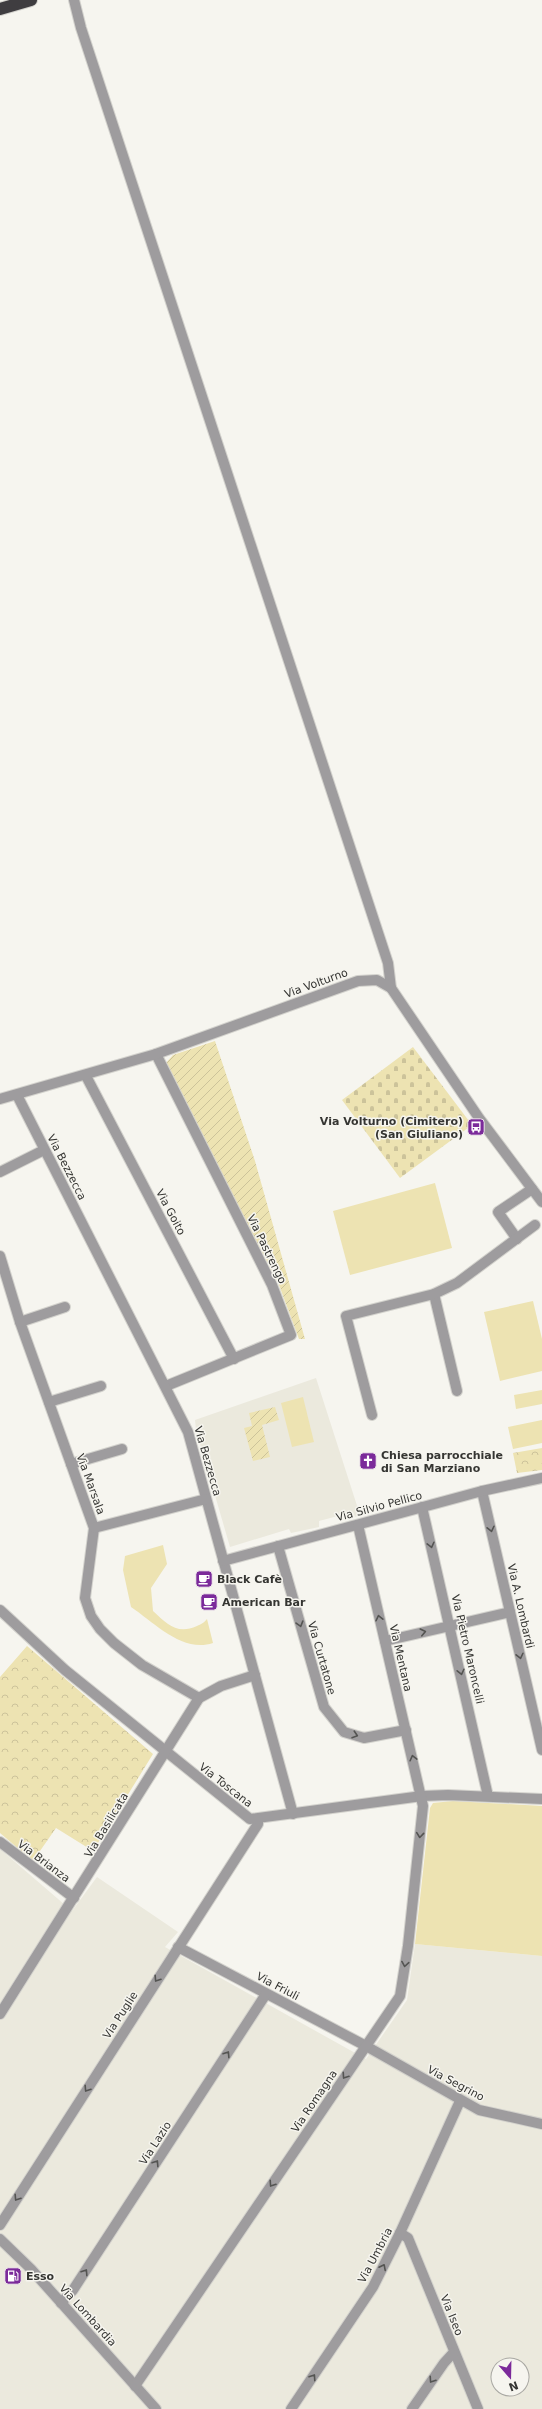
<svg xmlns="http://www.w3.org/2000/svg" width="542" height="2409" font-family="'DejaVu Sans',sans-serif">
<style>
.built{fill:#ebe9dd;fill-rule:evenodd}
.grass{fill:#ede3b2}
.forest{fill:url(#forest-crowns)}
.cemetery{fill:url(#cemetery-stones)}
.garden{fill:url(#garden-furrows)}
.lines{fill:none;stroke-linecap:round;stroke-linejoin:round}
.minor-casing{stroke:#d3d2cd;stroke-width:12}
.highway-casing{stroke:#d3d2cd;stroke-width:14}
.minor{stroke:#9e9c9e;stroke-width:10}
.highway{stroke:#3f3d40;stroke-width:12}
.oneway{stroke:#545452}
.labels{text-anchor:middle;stroke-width:3;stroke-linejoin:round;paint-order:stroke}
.street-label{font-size:11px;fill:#353532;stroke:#f6f5ef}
.poi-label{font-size:11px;font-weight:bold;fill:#353532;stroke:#f6f5ef;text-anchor:start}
</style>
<defs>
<pattern id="forest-crowns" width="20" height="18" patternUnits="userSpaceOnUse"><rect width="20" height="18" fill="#ede3b2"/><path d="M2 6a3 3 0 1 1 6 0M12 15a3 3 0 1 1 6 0" fill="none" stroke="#ccc39a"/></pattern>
<pattern id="cemetery-stones" width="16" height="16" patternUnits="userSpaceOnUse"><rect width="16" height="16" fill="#ede3b2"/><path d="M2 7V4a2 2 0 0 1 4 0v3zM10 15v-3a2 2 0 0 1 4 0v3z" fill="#ccc39a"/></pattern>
<pattern id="garden-furrows" width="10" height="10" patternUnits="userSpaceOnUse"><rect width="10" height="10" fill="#ede3b2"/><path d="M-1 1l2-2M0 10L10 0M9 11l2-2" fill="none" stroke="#ccc39a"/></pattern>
</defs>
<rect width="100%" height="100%" fill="#f6f5ef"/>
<g class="built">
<path d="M316,1378l44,137 -5,2 -2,-5 -34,9v6l-28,6 -2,-4 -59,18 -34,-117 -1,-10z"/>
<path d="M0,1849l72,62 25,-34 81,55 -13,15 201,112 41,-59 8,-56 127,12v453h-542zM498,2365h24v24h-24z"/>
</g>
<g class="grass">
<path d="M435,1183l17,65 -102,27 -17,-64z"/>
<path d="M533,1301l9,38v32l-42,10 -16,-69z"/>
<path d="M542,1390v14l-26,5 -2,-14z"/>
<path d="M303,1397l11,45 -22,5 -11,-44z"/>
<path d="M542,1420v23l-29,6 -5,-22z"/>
<path d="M163,1545l4,19 -16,24 2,23c14,13 24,24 44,15 4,-2 7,-3 10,-7l6,24c-31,10 -58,-20 -82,-36l-8,-37 2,-14z"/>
<path d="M453,1801l89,5v150l-127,-12 15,-136 3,-5z"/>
</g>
<g class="forest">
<path d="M542,1448v22l-25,3 -4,-20z"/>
<path d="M27,1646l126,108 -60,97 -37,-23 -23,33 -33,-28v-156z"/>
</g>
<path class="cemetery" d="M413,1047l59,78 -72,53 -58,-78z"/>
<g class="garden">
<path d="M215,1041l40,120 50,178h-6l-20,-54 -114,-221 8,-9z"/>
<path d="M275,1407l4,13 -17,5 8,32 -17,4 -9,-33 8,-2 -3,-13z"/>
</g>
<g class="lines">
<defs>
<g id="minor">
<path d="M74,0l7,28 307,935 3,25"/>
<path d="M156,1054l116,231 19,50 -125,51"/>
<path d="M86,1076l148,283"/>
<path d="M17,1095l171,337 105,382"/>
<path d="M0,1099l156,-45 202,-73 19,-1 14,8 88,130 63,84"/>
<path d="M0,1172l44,-22"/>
<path d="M517,1239l-19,-27 34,-23"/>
<path d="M0,1256l20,66 74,206 -9,70 6,18 9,13 14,14 28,22 57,33"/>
<path d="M434,1294l23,97"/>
<path d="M20,1322l45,-15"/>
<path d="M49,1402l52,-16"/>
<path d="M372,1415l-26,-99 88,-22 23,-11 78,-58"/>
<path d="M71,1464l51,-15"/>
<path d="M482,1491l60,259"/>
<path d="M422,1507l66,289"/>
<path d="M94,1528l112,-29"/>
<path d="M278,1546l46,161 20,25 20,6 42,-8"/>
<path d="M223,1561l259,-70 60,-13"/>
<path d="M0,1610l65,60 185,149 172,-23 26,-1 94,4"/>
<path d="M385,1641l125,-29"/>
<path d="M0,1842l74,56"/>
<path d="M178,1947l188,99 113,64 63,14"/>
<path d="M0,2014l199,-316 22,-12 34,-11"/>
<path d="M0,2225l254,-395 4,-6v-5"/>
<path d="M400,2233l8,5 70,171"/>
<path d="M0,2239l31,30 125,140"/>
<path d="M61,2303l12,-13 193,-296"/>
<path d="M135,2386l265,-390 8,-50 15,-140 -65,-281"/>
<path d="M291,2409l82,-122 27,-54 60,-132"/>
<path d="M412,2409l32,-46 10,-11"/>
</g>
<path id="highway" d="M0,9l31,-9"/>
</defs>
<use href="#minor" class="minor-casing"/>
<use href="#highway" class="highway-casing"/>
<use href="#minor" class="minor"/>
<use href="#highway" class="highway"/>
</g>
<defs><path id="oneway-chevron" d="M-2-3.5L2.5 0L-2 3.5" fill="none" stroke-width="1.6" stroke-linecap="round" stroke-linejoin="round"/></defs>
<g class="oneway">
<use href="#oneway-chevron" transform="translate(491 1529) rotate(77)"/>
<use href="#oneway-chevron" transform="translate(431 1545) rotate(76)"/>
<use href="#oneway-chevron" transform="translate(379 1618) rotate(-103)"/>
<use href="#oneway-chevron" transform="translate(300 1624) rotate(74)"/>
<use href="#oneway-chevron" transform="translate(423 1632) rotate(-13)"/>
<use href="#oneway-chevron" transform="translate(520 1656) rotate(77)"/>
<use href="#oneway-chevron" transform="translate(461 1672) rotate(77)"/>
<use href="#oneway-chevron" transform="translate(355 1735) rotate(18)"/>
<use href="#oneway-chevron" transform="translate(413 1758) rotate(-104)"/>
<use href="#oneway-chevron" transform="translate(420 1835) rotate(96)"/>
<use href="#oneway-chevron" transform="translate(405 1964) rotate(99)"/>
<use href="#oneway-chevron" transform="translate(157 1979) rotate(123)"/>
<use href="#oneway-chevron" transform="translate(227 2054) rotate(-57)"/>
<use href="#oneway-chevron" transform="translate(345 2076) rotate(124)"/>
<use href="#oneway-chevron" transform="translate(87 2089) rotate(123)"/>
<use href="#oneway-chevron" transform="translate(156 2163) rotate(-57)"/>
<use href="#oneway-chevron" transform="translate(272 2184) rotate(124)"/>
<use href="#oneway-chevron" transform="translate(17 2198) rotate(123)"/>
<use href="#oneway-chevron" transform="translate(383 2267) rotate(-63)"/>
<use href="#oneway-chevron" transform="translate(85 2272) rotate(-57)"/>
<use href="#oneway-chevron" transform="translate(313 2377) rotate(-56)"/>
<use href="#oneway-chevron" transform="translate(432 2380) rotate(124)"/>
</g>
<defs>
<symbol id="bus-square" viewBox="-11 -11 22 22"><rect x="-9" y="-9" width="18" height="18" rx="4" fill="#7b2a9a" stroke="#f6f5ef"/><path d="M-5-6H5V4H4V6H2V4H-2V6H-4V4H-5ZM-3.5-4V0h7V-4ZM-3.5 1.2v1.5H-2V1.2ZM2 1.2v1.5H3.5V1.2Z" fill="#fff"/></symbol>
<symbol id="church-square" viewBox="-11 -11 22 22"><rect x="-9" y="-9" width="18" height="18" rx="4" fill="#7b2a9a" stroke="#f6f5ef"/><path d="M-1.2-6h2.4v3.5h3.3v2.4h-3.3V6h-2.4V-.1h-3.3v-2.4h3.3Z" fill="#fff"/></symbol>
<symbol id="cafe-square" viewBox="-11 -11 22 22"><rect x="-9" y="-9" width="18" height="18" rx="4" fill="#7b2a9a" stroke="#f6f5ef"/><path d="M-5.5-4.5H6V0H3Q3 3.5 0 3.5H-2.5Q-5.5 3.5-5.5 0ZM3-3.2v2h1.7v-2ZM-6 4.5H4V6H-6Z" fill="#fff"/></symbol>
<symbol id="fuel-square" viewBox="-11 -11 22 22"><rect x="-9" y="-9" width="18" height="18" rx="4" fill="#7b2a9a" stroke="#f6f5ef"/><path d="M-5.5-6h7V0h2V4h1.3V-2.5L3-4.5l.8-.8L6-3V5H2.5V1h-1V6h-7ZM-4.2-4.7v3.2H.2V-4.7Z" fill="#fff"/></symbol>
</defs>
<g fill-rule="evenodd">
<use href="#bus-square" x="466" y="1117" width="20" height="20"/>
<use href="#church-square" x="358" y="1451" width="20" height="20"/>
<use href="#cafe-square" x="194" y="1569" width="20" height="20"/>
<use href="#cafe-square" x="199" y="1592" width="20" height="20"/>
<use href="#fuel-square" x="3" y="2266" width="20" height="20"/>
</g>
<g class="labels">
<g class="street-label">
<text transform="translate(316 983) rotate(-20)" y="4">Via Volturno</text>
<text transform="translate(67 1167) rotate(63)" y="4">Via Bezzecca</text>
<text transform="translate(171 1212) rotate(62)" y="4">Via Goito</text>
<text transform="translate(267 1249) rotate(64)" y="4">Via Pastrengo</text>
<text transform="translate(208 1461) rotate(74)" y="4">Via Bezzecca</text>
<text transform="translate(91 1484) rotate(70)" y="4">Via Marsala</text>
<text transform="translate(379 1506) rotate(-15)" y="4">Via Silvio Pellico</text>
<text transform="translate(521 1606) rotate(77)" y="4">Via A. Lombardi</text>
<text transform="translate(468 1649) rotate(77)" y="4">Via Pietro Maroncelli</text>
<text transform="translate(322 1658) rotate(74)" y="4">Via Curtatone</text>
<text transform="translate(401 1658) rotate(77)" y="4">Via Mentana</text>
<text transform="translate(226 1785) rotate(38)" y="4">Via Toscana</text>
<text transform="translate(106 1825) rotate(-59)" y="4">Via Basilicata</text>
<text transform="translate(44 1861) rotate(37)" y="4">Via Brianza</text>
<text transform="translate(278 1986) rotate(28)" y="4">Via Friuli</text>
<text transform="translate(120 2015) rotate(-57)" y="4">Via Puglie</text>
<text transform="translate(456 2083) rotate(28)" y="4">Via Segrino</text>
<text transform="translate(314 2101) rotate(-56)" y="4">Via Romagna</text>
<text transform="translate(155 2143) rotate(-57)" y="4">Via Lazio</text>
<text transform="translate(375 2255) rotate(-62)" y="4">Via Umbria</text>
<text transform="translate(88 2315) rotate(48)" y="4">Via Lombardia</text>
<text transform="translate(452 2315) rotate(68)" y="4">Via Iseo</text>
</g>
<g class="poi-label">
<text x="463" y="1125" text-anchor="end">Via Volturno (Cimitero)<tspan x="463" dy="13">(San Giuliano)</tspan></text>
<text x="381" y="1459">Chiesa parrocchiale<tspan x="381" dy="13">di San Marziano</tspan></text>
<text x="217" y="1583">Black Cafè</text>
<text x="222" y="1606">American Bar</text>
<text x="26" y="2280">Esso</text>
</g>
</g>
<g transform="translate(510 2377) rotate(160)"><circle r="19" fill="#f6f5ef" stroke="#a9a8a3"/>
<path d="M0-3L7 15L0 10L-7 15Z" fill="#7b2a9a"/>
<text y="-6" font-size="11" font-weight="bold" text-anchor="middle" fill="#353532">N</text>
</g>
</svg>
